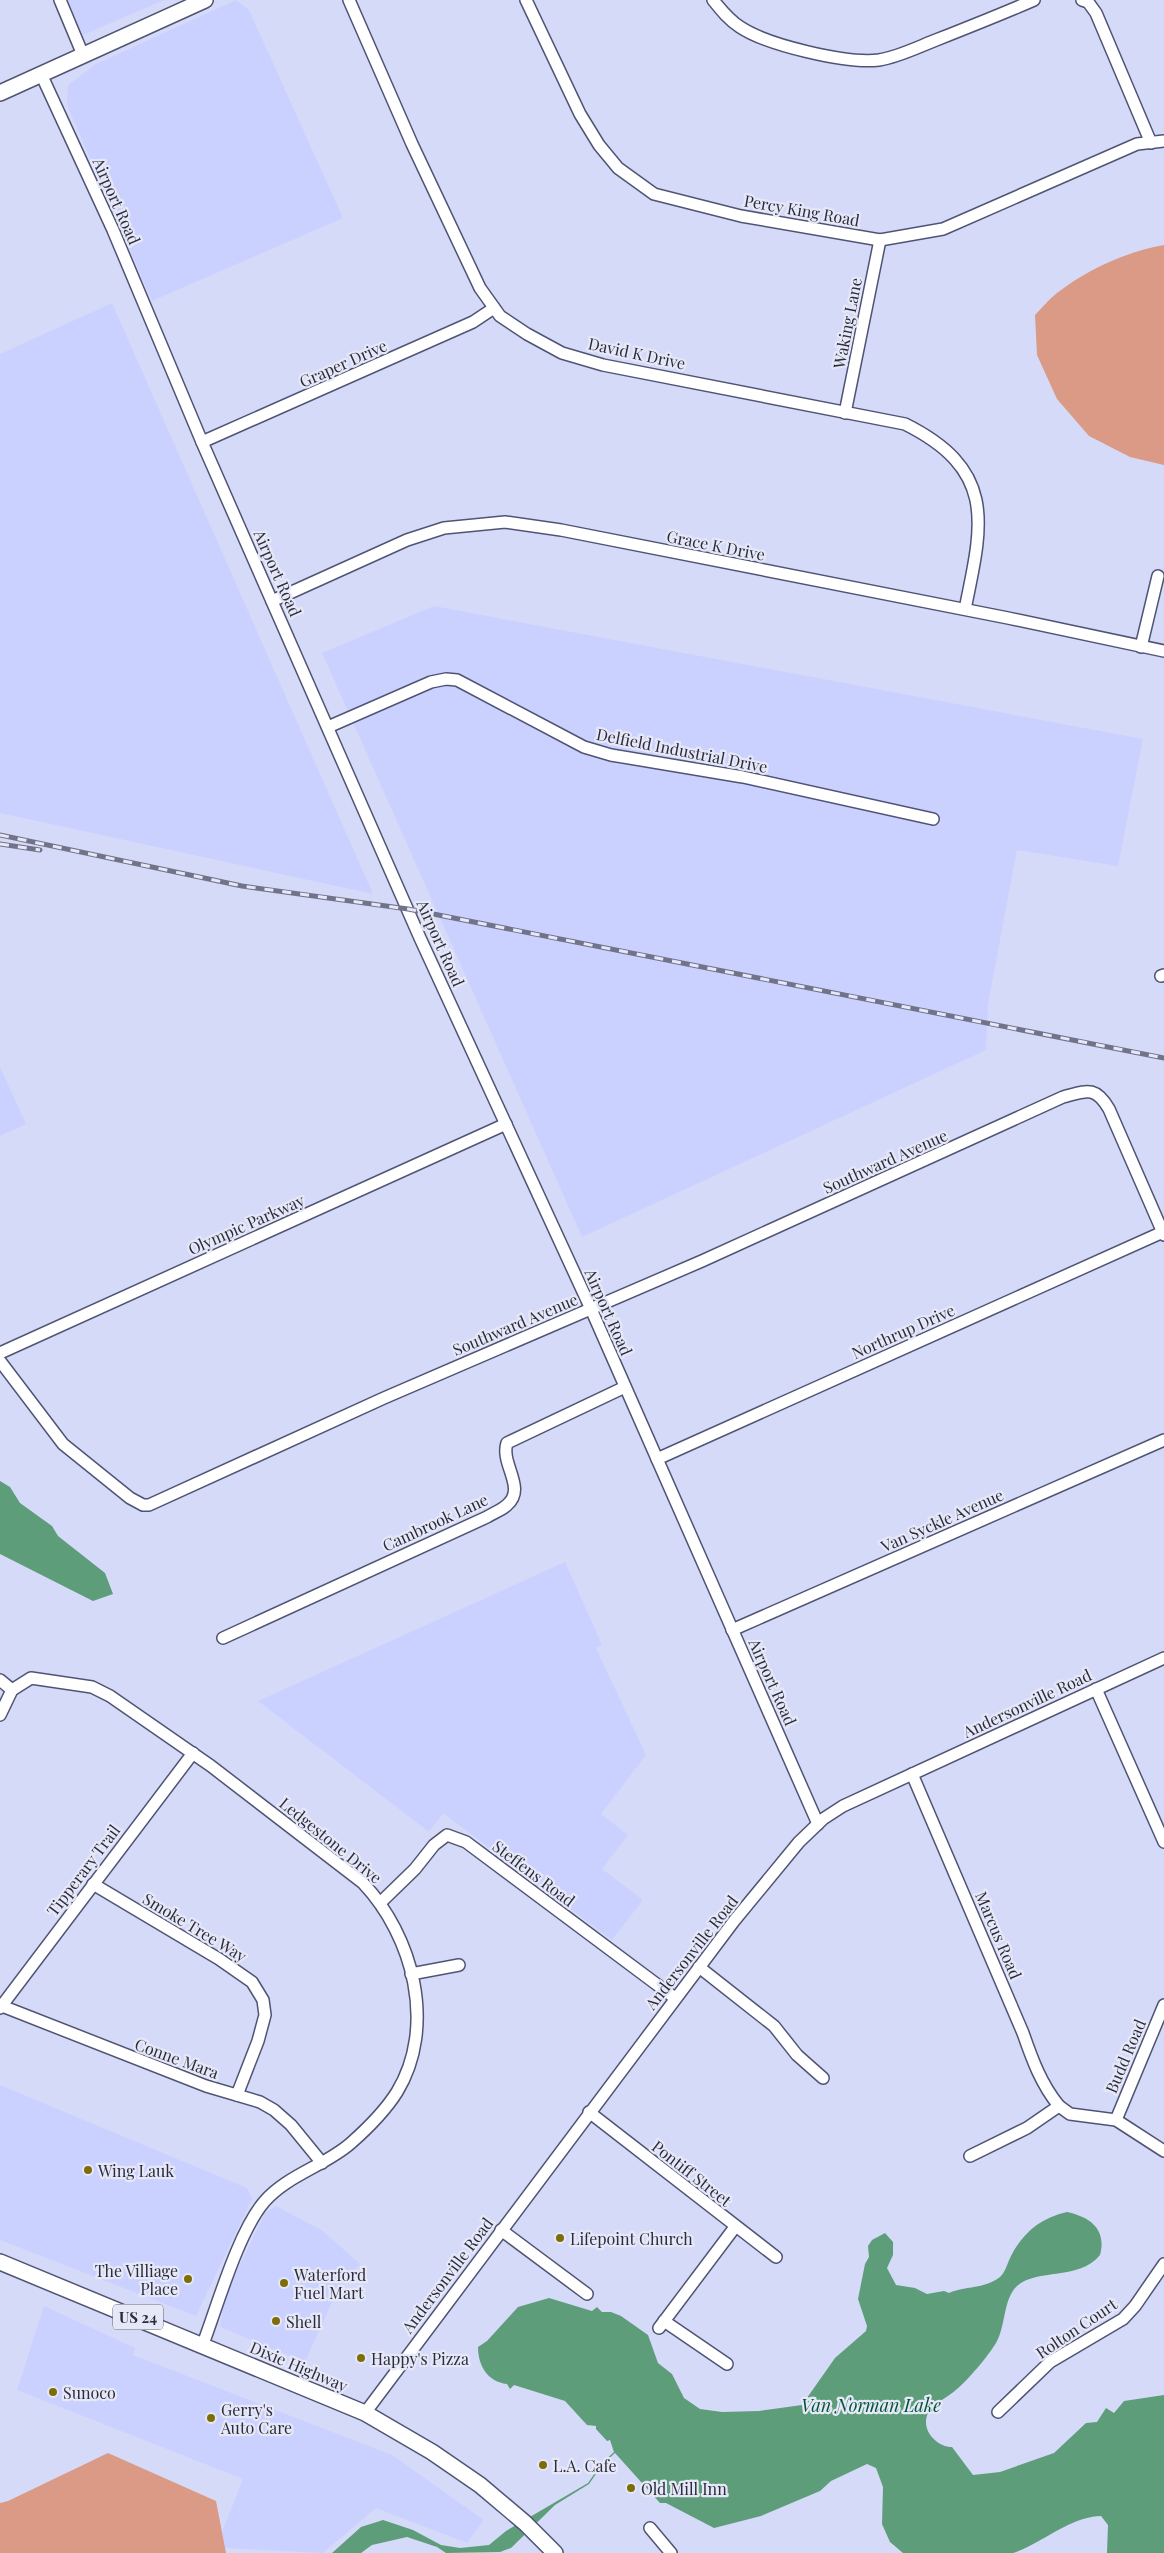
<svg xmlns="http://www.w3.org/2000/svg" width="1164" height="2553" viewBox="0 0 1164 2553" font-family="'Playfair Display',serif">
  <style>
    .built { fill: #cbd1ff }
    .green { fill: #da9a86 }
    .water { fill: #5d9d7a }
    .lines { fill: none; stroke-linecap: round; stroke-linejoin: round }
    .minor-casing { stroke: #505474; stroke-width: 14 }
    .major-casing { stroke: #505474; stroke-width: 18 }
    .minor { stroke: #fff; stroke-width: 11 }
    .major { stroke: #fff; stroke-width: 15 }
    .rail-casing { stroke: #707389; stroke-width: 5 }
    .rail { stroke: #e6e8f8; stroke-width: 3; stroke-dasharray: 9; stroke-linecap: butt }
    .poi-dot { fill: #7d6d09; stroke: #e6e8f8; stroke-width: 2 }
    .labels { text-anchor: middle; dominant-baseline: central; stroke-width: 4.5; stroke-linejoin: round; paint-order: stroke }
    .shield { fill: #e6e8f8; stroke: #626474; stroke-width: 1 }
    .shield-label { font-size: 15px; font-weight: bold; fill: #2a2c3b }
    .street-label { font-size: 16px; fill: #2a2c3b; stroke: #e6e8f8 }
    .poi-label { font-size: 16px; fill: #2a2c3b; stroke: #e6e8f8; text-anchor: start }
    .water-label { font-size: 18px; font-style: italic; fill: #005534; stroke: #e6e8f8 }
  </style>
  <rect width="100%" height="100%" fill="#d6daf9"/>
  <g class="built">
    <path d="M65 0H164L83 35Z"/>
    <path d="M236 0 249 10 343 218 152 301 67 105 68 85 96 64Z"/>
    <path d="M112 303 373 894 0 813V354Z"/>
    <path d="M434 606 1143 739 1118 866 1017 850 988 1004 986 1050 582 1237 322 653Z"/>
    <path d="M0 1067 26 1124 0 1136Z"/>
    <path d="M565 1562 602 1645 596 1648 646 1755 601 1814 628 1835 602 1869 643 1900 612 1940 443 1813 429 1832 258 1701Z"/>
    <path d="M0 2085 247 2188 252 2199 196 2316 0 2240Z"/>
    <path d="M276 2206 323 2231 360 2264 337 2291 305 2362 220 2327 225 2295 265 2213Z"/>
    <path d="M44 2306 135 2348 133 2355 392 2455 484 2520 467 2543 376 2508 323 2553 225 2548 222 2532 243 2479 17 2390Z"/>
  </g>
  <g class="green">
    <path d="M1164 245V465L1130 457 1089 436 1057 399 1037 355 1035 315C1042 308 1049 299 1057 293 1088 269 1126 252 1164 245Z"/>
    <path d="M108 2453 216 2501 226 2553H0V2503L8 2501Z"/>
  </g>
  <g class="water">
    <path d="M0 1481 10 1487 20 1503 52 1526 58 1536 105 1573 113 1594 93 1601 0 1554Z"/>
    <path d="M1067 2212C1090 2217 1107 2229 1100 2255 1079 2281 1037 2268 1017 2286 1003 2299 1006 2326 996 2343 988 2356 969 2379 957 2389 948 2398 935 2401 928 2413 920 2430 937 2447 952 2447L973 2475 1000 2472 1054 2453 1086 2423 1097 2422 1106 2408 1114 2413 1124 2401 1164 2395V2553H1107L1108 2525 1101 2516C1069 2517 1043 2543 1013 2553H903L890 2542 882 2524 883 2487 876 2468 867 2464 831 2481 820 2491 801 2499 761 2516 714 2528 666 2503H660L615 2453 603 2464 589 2484 555 2505 511 2548 500 2552 446 2553 437 2547 407 2537 372 2545 361 2553H332L361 2527 383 2520 413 2530 441 2545 460 2548 489 2545 506 2531 588 2483 602 2463 614 2452 610 2440 607 2441 596 2429V2426L587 2425 565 2401 514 2385 510 2389 507 2384C488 2382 478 2366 478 2347L487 2341 518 2307 549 2298 592 2311 597 2307 602 2312H611L621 2316 648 2335 658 2363 672 2374 684 2398 700 2409 722 2412 759 2411 802 2405 835 2358 866 2331 867 2326 858 2299 865 2264 869 2257 868 2246 872 2240 885 2233 893 2242V2255L887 2268 896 2285 915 2288 927 2294 944 2291 949 2293C965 2286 985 2289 1000 2277 1006 2271 1007 2264 1011 2256 1023 2233 1040 2218 1067 2212Z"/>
  </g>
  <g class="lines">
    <g class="minor-casing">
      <g id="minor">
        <path d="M60 0 83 55"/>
        <path d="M349 0 412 144 480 288 500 316 527 334 562 353 603 365 905 424C997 470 983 523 965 609"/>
        <path d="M526 0 580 114 599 145 618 168 654 194 741 216 880 240 943 229 1137 144 1164 141"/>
        <path d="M713 0C721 10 729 20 740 27 767 45 846 64 879 60 898 57 918 47 936 40 969 27 1002 14 1034 0"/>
        <path d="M1082 0 1088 2 1096 13 1151 143"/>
        <path d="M41 74 113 230 202 442 420 938 591 1309 818 1824"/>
        <path d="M845 413 880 240"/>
        <path d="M202 442 473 322 494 308"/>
        <path d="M272 601 407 540 444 528 505 522 561 530 1008 618 1164 651"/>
        <path d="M1141 647 1158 576"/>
        <path d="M328 727 431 682 446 679 457 680 584 747 611 755 743 777 933 819"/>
        <path d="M1161 976 1164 975"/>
        <path d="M0 1353 506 1124"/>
        <path d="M0 1361 63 1444 130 1498 143 1505H149L384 1398 702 1261 1063 1097C1086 1091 1095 1085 1109 1109L1164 1235"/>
        <path d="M657 1459 1163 1232"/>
        <path d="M732 1630 1164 1440"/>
        <path d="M223 1638 487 1517C493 1513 502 1510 507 1505 527 1488 500 1464 507 1443L625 1387"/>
        <path d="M0 1680 12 1690"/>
        <path d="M1096 1689 1164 1842"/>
        <path d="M0 1715 12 1690 31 1678 92 1687 110 1696 211 1766 363 1883C413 1936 437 2026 397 2092 385 2111 368 2128 351 2143 325 2166 287 2175 264 2202 238 2233 218 2304 203 2344"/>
        <path d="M912 1774 1023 2033C1032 2059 1041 2084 1059 2106"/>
        <path d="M93 1884 219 1959 252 1982 263 2000 265 2015 258 2041 237 2095"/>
        <path d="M380 1903 415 1869 434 1845 447 1835 466 1842 675 1998"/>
        <path d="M699 1967 774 2026 797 2055 823 2078"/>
        <path d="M411 1974 459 1965"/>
        <path d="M2 2006 206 2086 260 2102 274 2110 291 2125 322 2163"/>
        <path d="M0 2008 193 1753"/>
        <path d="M589 2112 776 2257"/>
        <path d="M1116 2120 1164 2005"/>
        <path d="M970 2156 1027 2128 1059 2106 1070 2114 1116 2120 1164 2151"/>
        <path d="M501 2230 587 2294"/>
        <path d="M664 2321 727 2364"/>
        <path d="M659 2328 735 2227"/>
        <path d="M998 2412 1050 2362 1123 2319 1135 2306 1164 2264"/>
        <path d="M365 2413 734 1921 799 1842 823 1819 843 1806 1164 1658"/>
        <path d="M650 2528 671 2553"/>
      </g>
    </g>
    <g class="major-casing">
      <g id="major">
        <path d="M0 93 205 0"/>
        <path d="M0 2262 365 2413 432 2452 480 2485 525 2523 555 2553"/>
      </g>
    </g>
    <use href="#minor" class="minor"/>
    <use href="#major" class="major"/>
    <g class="rail-casing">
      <g id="rail">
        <path d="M0 835 242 886 408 909 1164 1058"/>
        <path d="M0 844 40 850"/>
      </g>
    </g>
    <use href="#rail" class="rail"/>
  </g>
  <g class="poi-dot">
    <circle cx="88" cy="2170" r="5"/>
    <circle cx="560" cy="2238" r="5"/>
    <circle cx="188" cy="2279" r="5"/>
    <circle cx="284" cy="2283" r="5"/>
    <circle cx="276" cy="2321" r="5"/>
    <circle cx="361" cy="2358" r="5"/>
    <circle cx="53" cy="2392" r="5"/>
    <circle cx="211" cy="2418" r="5"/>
    <circle cx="543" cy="2465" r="5"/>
    <circle cx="631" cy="2488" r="5"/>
  </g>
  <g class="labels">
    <rect class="shield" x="113" y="2304.5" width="50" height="25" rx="4"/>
    <g class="shield-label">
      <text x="138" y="2317">US 24</text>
    </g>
    <g class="street-label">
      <text transform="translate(117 201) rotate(66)">Airport Road</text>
      <text transform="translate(802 210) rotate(10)">Percy King Road</text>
      <text transform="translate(847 323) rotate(-79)">Waking Lane</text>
      <text transform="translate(637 353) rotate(12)">David K Drive</text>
      <text transform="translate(343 363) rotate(-24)">Graper Drive</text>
      <text transform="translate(716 545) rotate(11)">Grace K Drive</text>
      <text transform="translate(278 573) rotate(66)">Airport Road</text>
      <text transform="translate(682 750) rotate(11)">Delfield Industrial Drive</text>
      <text transform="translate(441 943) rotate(66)">Airport Road</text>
      <text transform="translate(885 1161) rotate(-24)">Southward Avenue</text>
      <text transform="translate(246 1224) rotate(-24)">Olympic Parkway</text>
      <text transform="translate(609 1312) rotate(66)">Airport Road</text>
      <text transform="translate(515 1324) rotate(-23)">Southward Avenue</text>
      <text transform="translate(903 1331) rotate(-24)">Northrup Drive</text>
      <text transform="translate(942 1520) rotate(-24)">Van Syckle Avenue</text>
      <text transform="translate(435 1522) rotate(-25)">Cambrook Lane</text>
      <text transform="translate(773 1682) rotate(66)">Airport Road</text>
      <text transform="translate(1027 1703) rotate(-25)">Andersonville Road</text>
      <text transform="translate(331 1840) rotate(39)">Ledgestone Drive</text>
      <text transform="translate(83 1870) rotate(-53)">Tipperary Trail</text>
      <text transform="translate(534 1873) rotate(37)">Steffens Road</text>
      <text transform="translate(195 1927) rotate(31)">Smoke Tree Way</text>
      <text transform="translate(999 1935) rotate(67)">Marcus Road</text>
      <text transform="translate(691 1952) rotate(-52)">Andersonville Road</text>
      <text transform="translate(1125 2056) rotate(-67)">Budd Road</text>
      <text transform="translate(177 2058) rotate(20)">Conne Mara</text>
      <text transform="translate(692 2173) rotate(38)">Pontiff Street</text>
      <text transform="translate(447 2275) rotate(-53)">Andersonville Road</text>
      <text transform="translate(1076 2328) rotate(-34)">Rolton Court</text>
      <text transform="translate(299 2366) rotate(23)">Dixie Highway</text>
    </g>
    <g class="poi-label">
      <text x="98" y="2170">Wing Lauk</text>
      <text x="570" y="2238">Lifepoint Church</text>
      <text x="178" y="2270" text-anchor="end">The Villiage<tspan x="178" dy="18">Place</tspan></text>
      <text x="294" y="2274">Waterford<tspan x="294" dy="18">Fuel Mart</tspan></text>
      <text x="286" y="2321">Shell</text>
      <text x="371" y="2358">Happy's Pizza</text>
      <text x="63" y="2392">Sunoco</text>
      <text x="221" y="2409">Gerry's<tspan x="221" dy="18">Auto Care</tspan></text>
      <text x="553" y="2465">L.A. Cafe</text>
      <text x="641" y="2488">Old Mill Inn</text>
    </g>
    <g class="water-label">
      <text x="871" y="2405">Van Norman Lake</text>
    </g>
  </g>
</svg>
